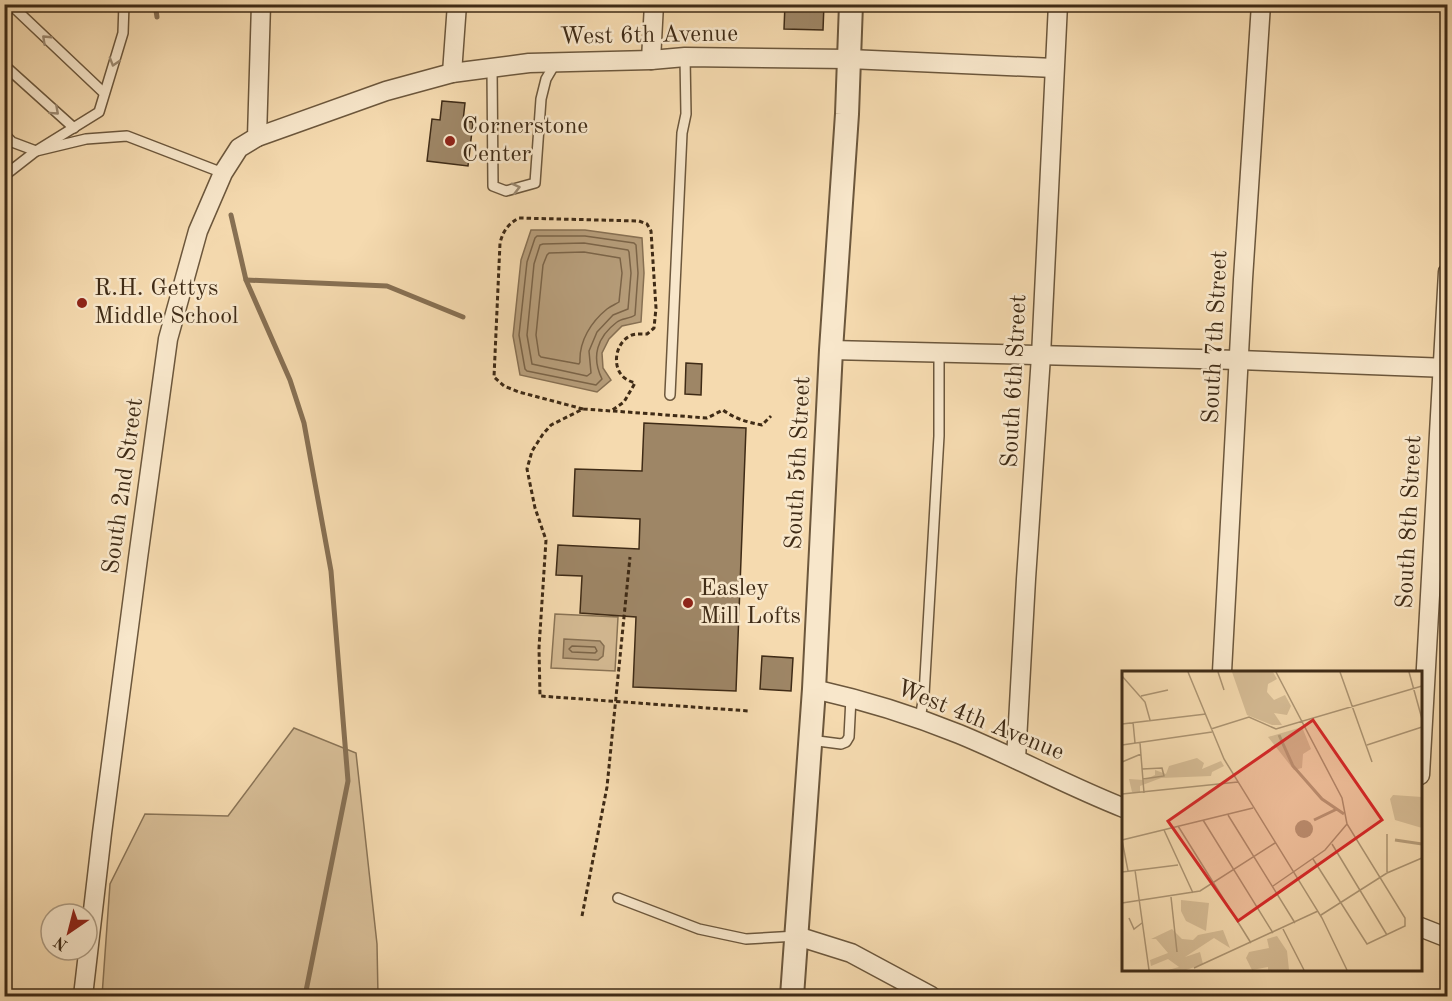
<svg xmlns="http://www.w3.org/2000/svg" width="1452" height="1001" viewBox="0 0 1452 1001" font-family="'Old Standard TT',serif">
  <style>
    .green { fill: #d6bc95; stroke: #8a7456; stroke-width: 1.5 }
    .water { fill: #b79e7b; stroke: #877053; stroke-width: 1.5 }
    .lines { fill: none; stroke-linecap: round; stroke-linejoin: round }
    .shore { stroke: #7b6448; stroke-width: 1.5 }
    .stream { stroke: #877053; stroke-width: 5 }
    .building { fill: #9e8666; stroke: #3f2b16; stroke-width: 1.5 }
    .service-casing { stroke: #6c573c; stroke-width: 12 }
    .minor-casing { stroke: #6c573c; stroke-width: 21 }
    .tertiary-casing { stroke: #6c573c; stroke-width: 26 }
    .path { stroke: #3f2b16; stroke-width: 3; stroke-dasharray: 4.5 3; stroke-linecap: butt }
    .service { stroke: #f8e7cb; stroke-width: 9 }
    .minor { stroke: #f8e7cb; stroke-width: 18 }
    .tertiary { stroke: #f8e7cb; stroke-width: 22 }
    .oneway { stroke: #9c8970 }
    .poi-dot { fill: #8f2418; stroke: #f8e7cb; stroke-width: 2 }
    .labels { text-anchor: middle; dominant-baseline: central; stroke-width: 5; stroke-linejoin: round; paint-order: stroke }
    .street-label { font-size: 24px; fill: #3f2b16; stroke: #f8e7cb }
    .poi-label { font-size: 24px; fill: #3f2b16; stroke: #f8e7cb; text-anchor: start }
    .inset-river { fill: none; stroke: #b79e7b; stroke-width: 3 }
    .inset-road { fill: none; stroke: #ac9472; stroke-width: 1.5 }
    .view { fill: #d62828; fill-opacity: 0.15; stroke: #d62828; stroke-width: 3 }
    .inset-edge { fill: none; stroke: #3f2b16; stroke-width: 3 }
  </style>
  <rect width="100%" height="100%" fill="#f5daaf"/>
  <filter id="stains"><feTurbulence type="fractalNoise" baseFrequency=".00333" numOctaves="4"/><feColorMatrix values="0 0 0 0 .2 0 0 0 0 .09 0 0 0 0 .02 0 0 0 .5 -.17"/></filter>
  <radialGradient id="worn" r=".72"><stop offset=".6" stop-color="#630" stop-opacity="0"/><stop offset="1" stop-color="#630" stop-opacity=".3"/></radialGradient>
  <g class="green">
    <path d="M555 614 618 617 615 671 551 668Z"/>
    <path d="M294 728 356 753 377 944 378 996H102L110 884 145 814 228 816Z"/>
  </g>
  <g class="water">
    <path d="M531 230H585L642 238 644 273 641 322 622 326 609 339 602 353 603 368 611 380 597 392 520 375 513 336 521 260Z"/>
    <path d="M564 639 600 641 604 646 603 656 598 660 563 658Z"/>
  </g>
  <g class="lines">
    <g class="shore">
      <path d="M537 236H585L634 243 636 245 638 273 635 315C630 319 622 318 617 322 597 337 591 357 602 379L596 385 527 371 525 369 519 335 527 262 535 238Z"/>
      <path d="M584 243 628 250 629 252 631 273 628 309 613 315 597 332 589 351 591 373 587 376 532 364 527 335 534 264 540 245 543 244Z"/>
      <path d="M584 252 620 258 622 273 619 302C616 304 611 306 607 309 591 322 579 341 580 362L579 364 541 357 539 355 536 335 543 265 547 255 549 253Z"/>
      <path d="M572 646 595 647 597 651 595 653 572 652 569 649Z"/>
    </g>
    <g class="stream">
      <path d="M155 4 157 17"/>
      <path d="M231 215 246 280 290 380 304 423 331 571 348 781 305 996"/>
      <path d="M246 280 387 286 463 317"/>
    </g>
  </g>
  <g class="building">
    <path d="M785 4H824L823 30 784 29Z"/>
    <path d="M442 101 465 103 463 121 473 122 468 166 427 161 432 119 440 120Z"/>
    <path d="M686 363 702 364 701 395 685 394Z"/>
    <path d="M644 423 746 428 736 691 633 687 636 617 580 613 582 576 556 575 558 545 639 549 640 519 573 516 575 469 642 471Z"/>
    <path d="M762 656 793 658 791 691 760 689Z"/>
  </g>
  <g class="lines">
    <g class="service-casing">
      <g id="service">
        <path d="M10 4 104 93"/>
        <path d="M4 65 74 128"/>
        <path d="M492 68 493 186 506 191 535 183 541 99 546 79 556 62"/>
        <path d="M4 134 12 142 36 151 86 139 127 136 223 173"/>
        <path d="M4 176 36 151 99 112 123 33 124 4"/>
        <path d="M670 395 682 133 686 114 685 57"/>
        <path d="M920 719 924 695 939 436V352"/>
        <path d="M810 740 841 744 846 742 849 737 851 698"/>
        <path d="M618 898 699 929 746 939 797 936"/>
      </g>
    </g>
    <g class="minor-casing">
      <g id="minor">
        <path d="M651 60 654 4"/>
        <path d="M452 73 457 4"/>
        <path d="M257 137 386 91 452 73 529 63 651 60 685 57 849 59 1054 68"/>
        <path d="M831 350 1239 360 1448 368"/>
        <path d="M1222 672 1243 279 1261 4"/>
        <path d="M814 689C863 700 912 715 959 734 1015 757 1068 786 1124 808"/>
        <path d="M1016 759 1026 579 1041 356 1058 4"/>
        <path d="M1420 775 1448 272"/>
        <path d="M1420 927 1448 938"/>
        <path d="M797 936 851 953 931 996"/>
        <path d="M83 996 102 833 138 558 168 339 198 231 223 173 239 148 257 137 261 4"/>
      </g>
    </g>
    <g class="tertiary-casing">
      <path id="tertiary" d="M792 996 814 689 831 350 847 114 851 4"/>
    </g>
    <g class="path">
      <path d="M583 409 519 392 504 386 494 377 500 243C503 231 508 224 519 218L639 221 647 224 651 231 656 308 654 328 647 334C640 334 634 333 628 337 614 346 612 370 626 379 629 381 632 382 635 383L624 402 611 411 583 409 551 425 543 434 532 451 527 469 535 508 546 540 539 648 540 696 749 711"/>
      <path d="M613 411 707 418 723 410C735 419 747 422 762 425L771 416"/>
      <path d="M582 916 607 787 630 557"/>
    </g>
    <use href="#service" class="service"/>
    <use href="#minor" class="minor"/>
    <use href="#tertiary" class="tertiary"/>
  </g>
  <defs><path id="oneway-chevron" d="M-2-3.5L2.5 0L-2 3.5" fill="none" stroke-width="1.6" stroke-linecap="round" stroke-linejoin="round" transform="scale(1.5)"/></defs>
  <g class="oneway">
    <use href="#oneway-chevron" transform="translate(46 39) rotate(-137)"/>
    <use href="#oneway-chevron" transform="translate(114 62) rotate(107)"/>
    <use href="#oneway-chevron" transform="translate(55 111) rotate(42)"/>
    <use href="#oneway-chevron" transform="translate(516 188) rotate(-14)"/>
  </g>
  <g class="poi-dot">
    <circle cx="450" cy="141" r="6"/>
    <circle cx="82" cy="303" r="6"/>
    <circle cx="688" cy="603" r="6"/>
  </g>
  <g class="labels">
    <g class="street-label">
      <text transform="translate(649 36) rotate(-1)">West 6th Avenue</text>
      <text transform="translate(1216 337) rotate(-87)">South 7th Street</text>
      <text transform="translate(1015 381) rotate(-87)">South 6th Street</text>
      <text transform="translate(799 463) rotate(-87)">South 5th Street</text>
      <text transform="translate(124 486) rotate(-82)">South 2nd Street</text>
      <text transform="translate(1410 522) rotate(-87)">South 8th Street</text>
      <text transform="translate(980 721) rotate(22)">West 4th Avenue</text>
    </g>
    <g class="poi-label">
      <text x="462" y="127">Cornerstone<tspan x="462" dy="28">Center</tspan></text>
      <text x="94" y="289">R.H. Gettys<tspan x="94" dy="28">Middle School</tspan></text>
      <text x="700" y="589">Easley<tspan x="700" dy="28">Mill Lofts</tspan></text>
    </g>
  </g>
  <g transform="translate(1122 671)">
    <rect width="300" height="300" fill="#f5daaf"/>
    <path d="M110 1H151L155 8 146 13 145 21 152 29 163 24 169 35 165 44 152 42 160 54H150L125 44ZM180 56 189 78 181 83 180 97 172 99 146 66ZM75 87 82 92 80 98 99 90 102 95 90 101 89 105 39 107 18 115V121H10L7 108 22 109 33 104V99L44 103 47 95ZM271 124 300 126V157L273 149 268 128ZM59 229 87 232 84 260 64 250 59 240ZM50 258 60 268 71 269 76 264 101 259 108 277 92 267 63 286 78 281 81 293 64 299H46L57 296 46 288 29 295 28 289 46 282 34 268H29ZM155 265 165 280 167 299H146V296L130 299 124 287 127 281 147 277 145 268Z" fill="#d6bc95"/>
    <path d="M173 158a9 9 0 1 1 18 0a9 9 0 1 1-18 0Z" fill="#b79e7b"/>
    <path class="inset-river" d="M157 64 171 95 200 128 222 143M192 149 215 138M273 169 300 173"/>
    <path class="inset-road" d="M66 1 102 88 200 247 225 299M96 1 102 19M154 1 220 127 225 153 283 247V255L245 273 191 188M218 1 250 91M287 1 300 48M0 5 23 31 28 49M19 25 46 19M11 51 13 72M0 53 84 43M89 58 127 46 154 58 300 15M18 72 22 122M0 74 90 61M245 74 300 56M0 91 19 83M20 98 40 97 42 105 21 108M0 123 116 111M0 124V169L6 200M106 144 173 252M81 149 151 262M56 155 129 272M42 159 71 222M265 163V201M0 169 131 137M210 173 265 264M13 199 27 299M0 201 56 194M151 215 203 179 225 153M49 226 55 281M0 232 78 220 153 172M199 244 265 202 300 187M7 247 12 258 20 252M161 258 182 299M72 297 196 240"/>
    <path class="view" d="M191 49 260 149 116 250 46 150Z"/>
    <rect width="300" height="300" class="inset-edge"/>
  </g>
  <rect width="1452" height="1001" fill="none" stroke="#f5daaf" stroke-width="24"/>
  <rect x="6" y="6" width="1440" height="989" fill="none" stroke="#3f2b16" stroke-width="3"/>
  <rect x="12" y="12" width="1428" height="977" fill="none" stroke="#3f2b16" stroke-width="1.5"/>
  <g transform="translate(69 932) rotate(215)"><circle r="28" fill="#f8e7cb" stroke="#ae9c83" stroke-width="1.5"/>
  <path d="M0-4.5L10 22L0 15L-10 22Z" fill="#8f2418"/>
  <text y="-9" font-size="16" font-weight="bold" text-anchor="middle" fill="#3f2b16">N</text>
  </g>
  <rect width="100%" height="100%" filter="url(#stains)"/>
  <rect width="100%" height="100%" fill="url(#worn)"/>
</svg>
